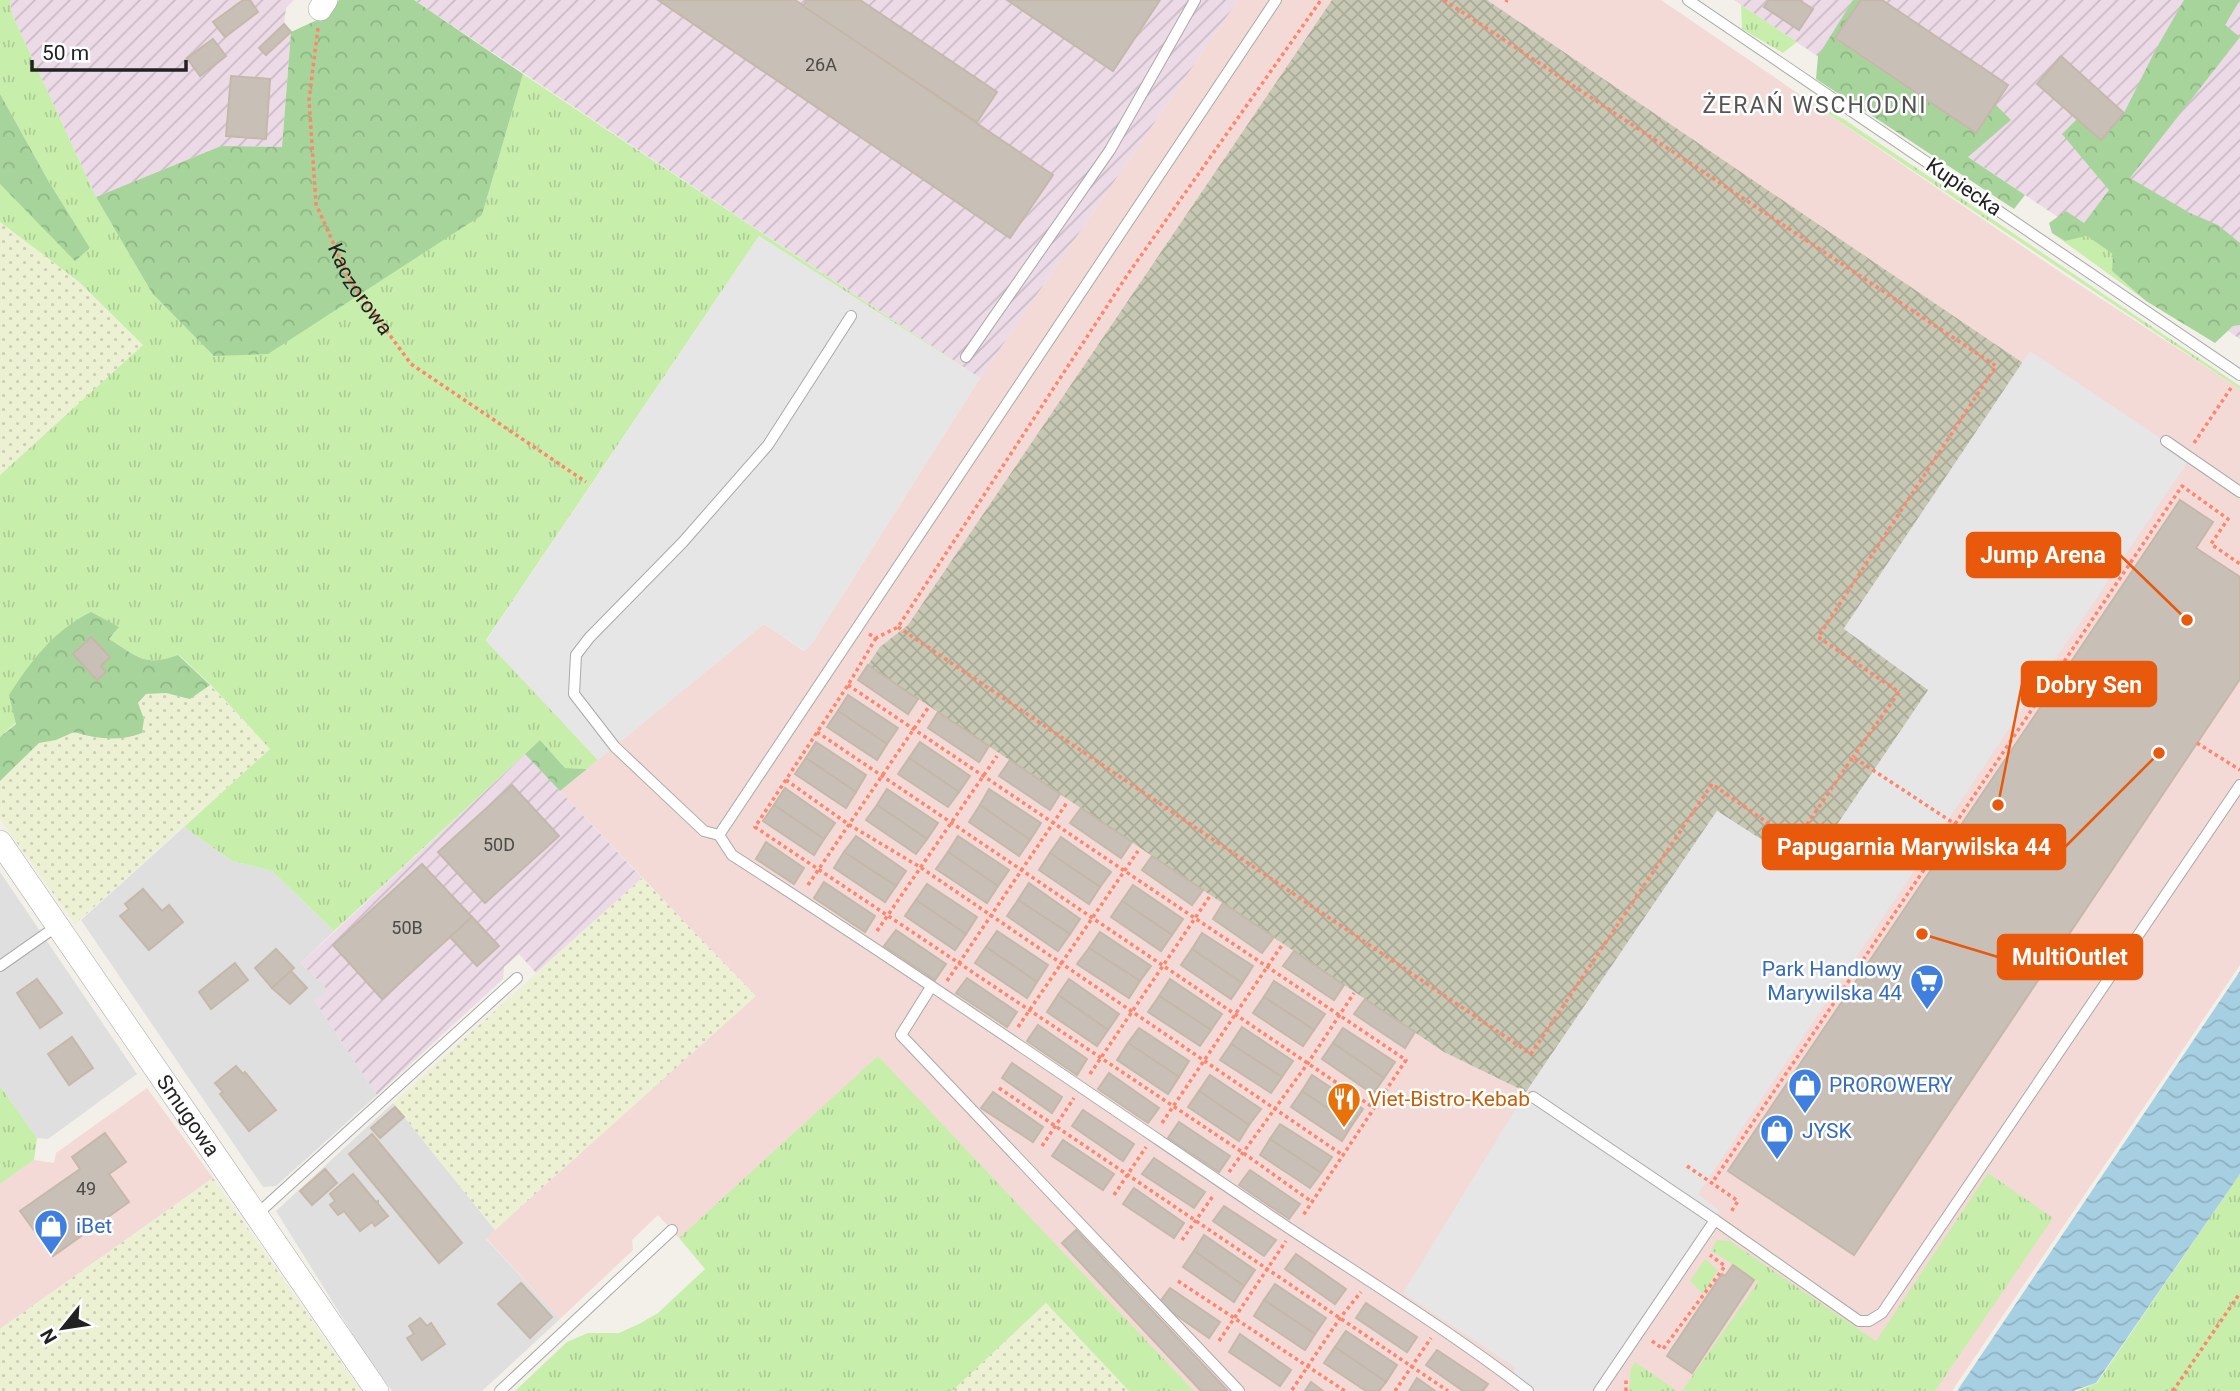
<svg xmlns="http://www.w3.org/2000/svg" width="2240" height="1391" viewBox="0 0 2240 1391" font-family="Roboto,sans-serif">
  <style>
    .residential { fill: #e0dfdf }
    .commercial { fill: #f3dad7 }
    .industrial { fill: url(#industrial-furrows) }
    .construction { fill: url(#construction-cross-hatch) }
    .farmland { fill: url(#farmland-dots) }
    .grass { fill: url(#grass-tufts) }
    .forest { fill: url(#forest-crowns) }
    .parking { fill: #e6e6e6 }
    .water { fill: url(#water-waves) }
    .building { fill: #c8c0b7; stroke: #c5b8a9; stroke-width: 2 }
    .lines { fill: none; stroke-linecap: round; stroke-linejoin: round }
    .service-casing { stroke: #a9a9a9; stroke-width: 12 }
    .minor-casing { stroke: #a9a9a9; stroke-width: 24 }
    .path { stroke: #ff866c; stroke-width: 3.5; stroke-dasharray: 3.5 3.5; stroke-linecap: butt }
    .service { stroke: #fff; stroke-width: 10 }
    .minor { stroke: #fff; stroke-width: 23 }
    .labels { text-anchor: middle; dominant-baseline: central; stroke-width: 5; stroke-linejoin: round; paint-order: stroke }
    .number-label { font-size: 18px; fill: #4c4a47 }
    .street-label { font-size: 21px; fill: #222; stroke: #fff }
    .shop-label { font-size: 21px; fill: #366cbe; stroke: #fff; text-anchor: start }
    .food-label { font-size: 21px; fill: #c56008; stroke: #fff; text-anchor: start }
    .neighbourhood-label { font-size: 23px; letter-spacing: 2px; fill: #555; stroke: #fff }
    .leader { fill: none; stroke: #e8590c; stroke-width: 2.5 }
    .callout-dot { fill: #e8590c; stroke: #fff; stroke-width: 2.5 }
    .callout { fill: #e8590c; stroke: #e8590c; stroke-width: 2.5 }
    .callout-label { font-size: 23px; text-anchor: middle; font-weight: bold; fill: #fff }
  </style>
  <defs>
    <pattern id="industrial-furrows" width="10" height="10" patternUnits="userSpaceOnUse" patternTransform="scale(1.75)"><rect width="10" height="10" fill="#ecdae7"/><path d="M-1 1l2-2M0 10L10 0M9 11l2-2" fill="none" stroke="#cabbc6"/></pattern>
    <pattern id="construction-cross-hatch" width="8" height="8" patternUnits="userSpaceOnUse" patternTransform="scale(1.75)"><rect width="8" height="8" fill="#c6c8b3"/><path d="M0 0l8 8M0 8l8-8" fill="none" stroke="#aaac9a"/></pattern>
    <pattern id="farmland-dots" width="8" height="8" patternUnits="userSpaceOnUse" patternTransform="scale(1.75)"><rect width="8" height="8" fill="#edf1d3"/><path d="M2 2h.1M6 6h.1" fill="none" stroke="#cbceb5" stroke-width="1.8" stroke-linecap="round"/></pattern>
    <pattern id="grass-tufts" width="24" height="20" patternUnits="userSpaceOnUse" patternTransform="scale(1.75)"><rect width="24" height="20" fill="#c8eeac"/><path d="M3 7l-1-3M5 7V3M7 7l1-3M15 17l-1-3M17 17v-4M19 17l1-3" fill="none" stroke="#accc94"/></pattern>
    <pattern id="forest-crowns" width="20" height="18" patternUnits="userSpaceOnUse" patternTransform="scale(1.75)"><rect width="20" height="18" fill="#a7d49b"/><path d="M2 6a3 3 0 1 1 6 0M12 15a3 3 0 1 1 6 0" fill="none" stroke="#8fb685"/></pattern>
    <pattern id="water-waves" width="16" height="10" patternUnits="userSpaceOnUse" patternTransform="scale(1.75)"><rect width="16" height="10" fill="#a6d0e2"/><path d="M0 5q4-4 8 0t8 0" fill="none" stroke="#8fb2c2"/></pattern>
  </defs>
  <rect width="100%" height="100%" fill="#f2f0e8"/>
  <g class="residential">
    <path d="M184 827 232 861 272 871 334 931 301 963 328 989 315 1001 377 1095 276 1186 263 1187 81 920Z"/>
    <path d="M0 872 137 1074 48 1139 37 1138 0 1086Z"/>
    <path d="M393 1103 495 1230 486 1239 560 1319 482 1391H392L362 1349 276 1211Z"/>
  </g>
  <g class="commercial">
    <path d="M1238 0H1661L2063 274 2240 389V965L1952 1391H1194L878 1057 679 1238 658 1215 632 1240 633 1250 560 1319 486 1238 755 996 560 791 764 624 804 651 813 642 980 378Z"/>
    <path d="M147 1088 213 1178 0 1329V1184L34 1160 54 1163 56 1153Z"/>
  </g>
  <g class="industrial">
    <path d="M10 0H294L286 8 284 24 291 32 282 147 221 146 96 197 12 14Z"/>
    <path d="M414 0H1238L980 378Z"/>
    <path d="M1734 0H2240V339L1807 49Z"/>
    <path d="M525 754 642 878 536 973 519 954 504 967 503 979 377 1095 315 1001 327 989 301 963Z"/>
  </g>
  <path class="construction" d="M1332 0H1487L2023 363 1844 628 1929 690 1807 869 1717 811 1526 1092 1444 1052 868 665 880 647 908 625Z"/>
  <g class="farmland">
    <path d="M0 222 78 281 144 345 0 475Z"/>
    <path d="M210 685 270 749 75 924 0 819V781L38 743 56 740 74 732 93 738 144 719 138 703 146 694 166 693 190 699Z"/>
    <path d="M642 878 756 996 495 1230 393 1103Z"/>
    <path d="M213 1178 361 1391H0V1329Z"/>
    <path d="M1046 1303 1129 1391H952Z"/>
  </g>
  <g class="grass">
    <path d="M0 0H10L12 14 96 197 152 293 482 215 523 74 980 378 759 236 486 640 598 760 587 769 565 768 540 740 334 931 272 871 232 861 184 827 270 749 211 685 179 655C144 667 138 657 109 639L119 628 0 737V475L143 345 78 281 0 222V184L75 260 90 248 49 182 0 94Z"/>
    <path d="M1741 5 1797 42 1783 53 1742 29Z"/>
    <path d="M1800 95 1845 120 2240 386V389Z"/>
    <path d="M2052 233 2065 241 2087 236 2114 254 2112 271 2146 301Z"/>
    <path d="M878 1056 1194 1391H1129L1046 1303 952 1391H515L567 1342 588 1333H619L639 1324 658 1313 705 1269 679 1238Z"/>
    <path d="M0 1086 37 1138 34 1160 0 1184Z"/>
    <path d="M1988 1173 2053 1218 1935 1391H1682L1758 1282 1711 1250 1717 1240 1730 1241 1876 1341Z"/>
    <path d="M2240 1174V1391H2077L2097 1383Z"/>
    <path d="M1705 1259 1718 1270 1703 1294 1690 1281Z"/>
    <path d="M1635 1362 1677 1391H1629L1631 1368Z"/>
  </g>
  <g class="forest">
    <path d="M339 0H414L523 74 482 215 268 354 214 356 152 293 96 197 221 146 282 147 291 32 330 14Z"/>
    <path d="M1853 0H1861L1835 39 1975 133 1995 104 2011 120 1968 157 2025 195 2014 209 1816 79 1818 56Z"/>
    <path d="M2184 0H2240L2225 25 2240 37 2130 178 2190 213 2218 225 2240 243V325L2233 326 2215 343 2146 301 2112 271 2113 254 2087 236 2065 241 2052 233 2049 223 2066 211 2084 223 2109 190 2062 134 2077 119 2101 140 2124 113 2156 49Z"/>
    <path d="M0 94 49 182 90 248 75 261 0 184Z"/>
    <path d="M91 612 119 627 109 639C138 657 144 667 178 655L210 685 190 699 166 693 146 694 138 703 144 719 142 733C120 742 96 739 74 732L56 740 39 743 0 781V737L16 724 9 695C32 660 52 632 91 612Z"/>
    <path d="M540 740 565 768 587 769 560 791 525 754Z"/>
  </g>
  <g class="parking">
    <path d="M759 236 980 378 813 642 805 651 764 624 598 760 486 641Z"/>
    <path d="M2030 351 2190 458 1698 1194 1719 1210 1598 1391H1529L1509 1376 1516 1368 1403 1293 1526 1092 1717 811 1807 869 1928 690 1844 629Z"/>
  </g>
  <path class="water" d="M2240 971V1174L2096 1383 2073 1391H1957Z"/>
  <g class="building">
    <path d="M243 0H250L258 12 225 37 213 22Z"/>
    <path d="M658 0H795L1053 175 1010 238Z"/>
    <path d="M807 0H860L997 92 977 122 803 6Z"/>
    <path d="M1007 0H1160L1113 71Z"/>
    <path d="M1769 0H1799L1813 9 1799 30 1764 7Z"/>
    <path d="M1861 0H1882L2008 85 1976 133 1835 38Z"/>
    <path d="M284 24 291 32 266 55 259 48Z"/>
    <path d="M213 39 226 56 200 76 187 58Z"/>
    <path d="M2061 56 2124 113 2101 140 2037 84Z"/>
    <path d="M231 76 270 79 266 139 226 136Z"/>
    <path d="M2180 500 2213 522 2196 548 2240 577V679L1854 1255 1728 1171Z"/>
    <path d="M91 637 110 657 101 666 106 672 97 680 73 654Z"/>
    <path d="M868 665 918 699 908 714 858 680Z"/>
    <path d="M848 695 898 728 887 744 838 711Z"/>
    <path d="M838 711 887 744 877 760 827 727Z"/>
    <path d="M938 712 989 746 979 762 928 728Z"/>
    <path d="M816 742 866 775 856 792 806 758Z"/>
    <path d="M920 742 970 776 959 792 909 758Z"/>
    <path d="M806 758 856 792 846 808 795 774Z"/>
    <path d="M909 758 959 792 948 807 898 774Z"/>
    <path d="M1010 760 1060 794 1050 810 999 776Z"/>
    <path d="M512 785 559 836 485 903 438 852Z"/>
    <path d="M785 788 835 823 824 839 774 805Z"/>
    <path d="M887 789 938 823 927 839 877 805Z"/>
    <path d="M989 789 1041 823 1030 840 980 805Z"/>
    <path d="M774 805 824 839 814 855 763 821Z"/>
    <path d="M877 805 927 839 916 854 866 820Z"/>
    <path d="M980 805 1030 840 1019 856 969 822Z"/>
    <path d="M1081 808 1132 842 1121 858 1070 823Z"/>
    <path d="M856 836 906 871 896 886 844 852Z"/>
    <path d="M958 836 1009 870 998 886 948 852Z"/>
    <path d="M1061 837 1111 872 1100 887 1050 853Z"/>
    <path d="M766 842 804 868 794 884 756 859Z"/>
    <path d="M844 852 896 886 885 902 834 868Z"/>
    <path d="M948 852 998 886 987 903 936 869Z"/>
    <path d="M1050 853 1100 887 1089 904 1039 870Z"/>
    <path d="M1152 856 1203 890 1192 905 1142 870Z"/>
    <path d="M422 864 472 917 382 999 333 945Z"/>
    <path d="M824 882 875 916 865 932 814 898Z"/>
    <path d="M1029 883 1080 919 1070 934 1018 900Z"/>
    <path d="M927 884 977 917 966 934 916 900Z"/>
    <path d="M1133 885 1183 919 1172 935 1122 901Z"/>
    <path d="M143 889 162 911 169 905 183 922 149 950 120 916 129 909 125 904Z"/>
    <path d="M916 900 966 934 955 950 905 916Z"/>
    <path d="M1018 900 1070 934 1058 951 1007 916Z"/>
    <path d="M1122 901 1172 935 1161 951 1111 917Z"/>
    <path d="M1223 903 1274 937 1262 953 1213 919Z"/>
    <path d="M472 917 499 946 477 966 450 937Z"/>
    <path d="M896 930 946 964 935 980 884 946Z"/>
    <path d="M997 931 1048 965 1037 982 986 947Z"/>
    <path d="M1100 932 1151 966 1140 981 1089 948Z"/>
    <path d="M1202 933 1253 966 1242 983 1192 949Z"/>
    <path d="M986 947 1037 982 1027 998 975 963Z"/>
    <path d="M1089 948 1140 981 1129 998 1077 964Z"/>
    <path d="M276 949 294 968 272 988 255 968Z"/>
    <path d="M1192 949 1242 983 1231 999 1181 965Z"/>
    <path d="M1294 951 1344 985 1334 1000 1283 966Z"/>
    <path d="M235 963 248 980 211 1009 199 992Z"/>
    <path d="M291 971 307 988 290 1004 272 988Z"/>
    <path d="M967 978 1017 1012 1007 1027 956 993Z"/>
    <path d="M37 979 62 1013 40 1028 17 993Z"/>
    <path d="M1069 979 1119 1014 1108 1030 1058 995Z"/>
    <path d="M1170 979 1222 1014 1211 1030 1159 996Z"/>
    <path d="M1274 981 1325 1014 1314 1030 1264 997Z"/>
    <path d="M1058 995 1108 1030 1097 1046 1047 1012Z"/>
    <path d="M1159 996 1211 1030 1200 1046 1148 1012Z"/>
    <path d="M1264 997 1314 1030 1303 1046 1253 1013Z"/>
    <path d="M1365 999 1415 1032 1405 1048 1354 1014Z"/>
    <path d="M1038 1025 1087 1059 1077 1075 1027 1041Z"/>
    <path d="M1242 1027 1293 1061 1282 1077 1231 1044Z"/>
    <path d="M1139 1028 1189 1061 1179 1077 1128 1043Z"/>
    <path d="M1343 1028 1395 1062 1384 1078 1333 1043Z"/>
    <path d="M72 1037 93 1068 69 1085 48 1054Z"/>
    <path d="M1128 1043 1179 1077 1168 1094 1117 1060Z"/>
    <path d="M1333 1043 1384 1078 1373 1094 1322 1059Z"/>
    <path d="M1231 1044 1282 1077 1271 1093 1220 1060Z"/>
    <path d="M1012 1063 1062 1097 1052 1113 1002 1078Z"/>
    <path d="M236 1066 243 1074 245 1072 276 1110 249 1131 220 1094 223 1092 215 1083Z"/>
    <path d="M1109 1073 1159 1108 1148 1123 1098 1089Z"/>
    <path d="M1210 1075 1261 1109 1249 1125 1199 1091Z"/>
    <path d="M1312 1075 1363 1109 1352 1125 1302 1091Z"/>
    <path d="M1199 1091 1249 1125 1239 1141 1188 1107Z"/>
    <path d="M1302 1091 1352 1125 1342 1141 1291 1107Z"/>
    <path d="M993 1092 1043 1127 1033 1142 981 1108Z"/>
    <path d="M395 1107 404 1117 380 1138 371 1128Z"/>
    <path d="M1083 1110 1134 1144 1123 1161 1072 1126Z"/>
    <path d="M1179 1122 1230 1156 1219 1172 1168 1138Z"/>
    <path d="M1280 1124 1332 1157 1321 1173 1270 1139Z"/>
    <path d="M105 1133 126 1162 109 1174 129 1202 53 1256 20 1211 80 1169 72 1157Z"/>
    <path d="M372 1134 462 1243 439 1263 349 1154Z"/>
    <path d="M1270 1139 1321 1173 1310 1188 1260 1155Z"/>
    <path d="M1063 1140 1114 1174 1103 1190 1052 1156Z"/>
    <path d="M1154 1158 1205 1192 1194 1208 1142 1174Z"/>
    <path d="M325 1169 337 1183 312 1205 300 1191Z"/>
    <path d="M1250 1170 1300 1204 1289 1219 1239 1185Z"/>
    <path d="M353 1174 376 1202 378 1201V1204L388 1216 375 1226 372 1222 360 1231 344 1211 338 1215 330 1205 335 1201 330 1194Z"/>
    <path d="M1134 1188 1184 1223 1174 1238 1123 1204Z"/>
    <path d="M1224 1206 1276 1240 1264 1256 1213 1221Z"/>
    <path d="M1076 1230 1228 1391H1201L1062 1243Z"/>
    <path d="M1204 1235 1255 1270 1244 1286 1194 1251Z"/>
    <path d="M1194 1251 1244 1286 1234 1302 1183 1267Z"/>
    <path d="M1296 1254 1346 1289 1335 1304 1285 1269Z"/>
    <path d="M1733 1265 1754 1280 1692 1373 1667 1356 1722 1274 1725 1276Z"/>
    <path d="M521 1283 552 1317 530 1338 498 1304Z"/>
    <path d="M1275 1284 1326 1318 1315 1334 1264 1300Z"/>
    <path d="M1170 1288 1220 1322 1209 1338 1159 1303Z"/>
    <path d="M1264 1300 1315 1334 1305 1350 1254 1316Z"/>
    <path d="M1366 1303 1417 1337 1407 1352 1356 1318Z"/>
    <path d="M420 1318 427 1326 431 1323 445 1344 422 1360 407 1338 414 1334 409 1326Z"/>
    <path d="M1346 1331 1397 1365 1386 1382 1335 1347Z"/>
    <path d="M1240 1334 1291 1370 1280 1386 1229 1352Z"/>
    <path d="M1335 1347 1386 1382 1379 1391H1366L1324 1363Z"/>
    <path d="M1437 1350 1488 1384 1483 1391H1463L1426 1365Z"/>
    <path d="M1417 1378 1435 1391H1409Z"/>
    <path d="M1311 1382 1323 1391H1305Z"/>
  </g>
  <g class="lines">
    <g class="service-casing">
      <g id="service">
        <path d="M1276 0 719 835 732 855C909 969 1082 1088 1256 1206 1347 1268 1441 1324 1528 1391"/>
        <path d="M1688 0 2240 375"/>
        <path d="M966 357 1110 150 1195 0"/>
        <path d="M2166 441 2240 492"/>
        <path d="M719 835 704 831 615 747 574 694 576 655 589 638 683 542 768 445 851 316"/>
        <path d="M0 966 57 926"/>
        <path d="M931 987 901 1035 1239 1391"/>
        <path d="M1533 1097 1715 1220 1599 1391"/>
        <path d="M255 1216 517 978"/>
        <path d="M1715 1220 1859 1321H1869L1882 1313 2240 785"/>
        <path d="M500 1391 672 1230"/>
      </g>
    </g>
    <g class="minor-casing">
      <g id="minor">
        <path d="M320 9 326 0"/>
        <path id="s2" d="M0 842 377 1391"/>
      </g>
    </g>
    <g class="path">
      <path d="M1444 0 1996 366 1818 637 1899 692 1853 757"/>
      <path d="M1506 2 1507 0"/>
      <path id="s1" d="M318 28 309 100 316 204 350 281 411 364 586 482"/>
      <path d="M2194 443 2231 388"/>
      <path d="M898 627 1531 1054 1712 784 1795 842 1853 757 1955 824 1712 1183"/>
      <path d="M869 634 876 638 898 627 1128 274 1321 0"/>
      <path d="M876 638 848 685 755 827 1242 1152 1312 1202"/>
      <path d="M848 685 1406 1060 1302 1217"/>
      <path d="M817 732 1374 1108"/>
      <path d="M2197 743 2240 770"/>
      <path d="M786 780 848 824 920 867 1344 1156"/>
      <path d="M1955 824 2182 486 2228 519 2211 544 2240 564"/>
      <path d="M808 885 928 708"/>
      <path d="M877 931 997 756"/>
      <path d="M947 981 1068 801"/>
      <path d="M1018 1027 1138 851"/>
      <path d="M1090 1074 1210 896"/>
      <path d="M999 1088 1448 1391"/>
      <path d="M1162 1123 1282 945"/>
      <path d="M1042 1146 1074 1098"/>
      <path d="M1687 1166 1738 1201 1731 1212"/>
      <path d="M1229 1172 1308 1063 1354 993"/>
      <path d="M1114 1195 1146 1147"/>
      <path d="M1182 1240 1213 1196"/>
      <path d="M1178 1281 1345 1391"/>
      <path d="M1219 1341 1286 1241"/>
      <path d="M1652 1341 1663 1349 1725 1266 1710 1255"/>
      <path d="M1292 1390 1340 1318 1361 1292"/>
      <path d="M1395 1391 1431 1338"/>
      <path d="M1626 1391V1379"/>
      <path d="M2173 1391 2240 1293"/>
    </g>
    <use href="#service" class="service"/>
    <use href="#minor" class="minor"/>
  </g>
  <defs>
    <g id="supermarket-pin" transform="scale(1.75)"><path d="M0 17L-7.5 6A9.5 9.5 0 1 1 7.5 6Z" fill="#3f7fe0" stroke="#fff"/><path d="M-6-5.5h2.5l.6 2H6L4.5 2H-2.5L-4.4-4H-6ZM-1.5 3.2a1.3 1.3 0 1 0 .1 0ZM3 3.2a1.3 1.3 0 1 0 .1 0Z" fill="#fff"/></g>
    <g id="shop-pin" transform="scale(1.75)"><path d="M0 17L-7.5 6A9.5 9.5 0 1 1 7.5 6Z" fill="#3f7fe0" stroke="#fff"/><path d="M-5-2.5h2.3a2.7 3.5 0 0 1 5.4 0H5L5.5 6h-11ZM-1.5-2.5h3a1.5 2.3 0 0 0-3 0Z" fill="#fff"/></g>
    <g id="restaurant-pin" transform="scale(1.75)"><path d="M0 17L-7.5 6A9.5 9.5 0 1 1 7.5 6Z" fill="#e8710a" stroke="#fff"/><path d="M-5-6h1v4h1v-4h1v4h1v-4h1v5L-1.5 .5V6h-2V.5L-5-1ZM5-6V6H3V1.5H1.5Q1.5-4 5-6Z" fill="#fff"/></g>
  </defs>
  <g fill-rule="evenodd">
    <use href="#supermarket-pin" x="1927" y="981"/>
    <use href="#shop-pin" x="1805" y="1085"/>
    <use href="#restaurant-pin" x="1344" y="1099"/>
    <use href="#shop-pin" x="1777" y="1131"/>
    <use href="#shop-pin" x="51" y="1226"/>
  </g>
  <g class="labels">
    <g class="number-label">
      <text x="821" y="64">26A</text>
      <text x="499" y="844">50D</text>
      <text x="407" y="927">50B</text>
      <text x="86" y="1188">49</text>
    </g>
    <g class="street-label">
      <text transform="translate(1964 187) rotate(34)">Kupiecka</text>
      <text stroke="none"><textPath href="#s1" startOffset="273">Kaczorowa</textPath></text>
      <text stroke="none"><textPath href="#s2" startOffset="332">Smugowa</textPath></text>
    </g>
    <g class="shop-label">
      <text x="1902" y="969" text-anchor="end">Park Handlowy<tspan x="1902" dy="24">Marywilska 44</tspan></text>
      <text x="1829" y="1085">PROROWERY</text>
      <text x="1802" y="1131">JYSK</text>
      <text x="76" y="1226">iBet</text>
    </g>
    <g class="food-label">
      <text x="1368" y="1099">Viet-Bistro-Kebab</text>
    </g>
    <g class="neighbourhood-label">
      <text x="1815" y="105">ŻERAŃ WSCHODNI</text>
    </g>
  </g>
  <path class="leader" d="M2187 620L2120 555M1998 805L2022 684M2159 753L2065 847M1922 934L1998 957"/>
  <g class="callout-dot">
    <circle cx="2187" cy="620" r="7"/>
    <circle cx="1998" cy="805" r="7"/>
    <circle cx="2159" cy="753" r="7"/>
    <circle cx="1922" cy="934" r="7"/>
  </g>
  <g class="callout">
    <rect x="1967" y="533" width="153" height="44" rx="7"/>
    <rect x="2022" y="662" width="134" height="44" rx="7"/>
    <rect x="1763" y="825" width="302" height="44" rx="7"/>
    <rect x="1998" y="935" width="144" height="44" rx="7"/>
  </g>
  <g class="callout-label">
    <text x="2043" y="563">Jump Arena</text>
    <text x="2089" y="693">Dobry Sen</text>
    <text x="1914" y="855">Papugarnia Marywilska 44</text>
    <text x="2070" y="965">MultiOutlet</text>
  </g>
  <g transform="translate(63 1328) rotate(240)" stroke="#ffffff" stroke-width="5" paint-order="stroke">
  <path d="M0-5L12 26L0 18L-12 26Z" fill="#222222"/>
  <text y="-10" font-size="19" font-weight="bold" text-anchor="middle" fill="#222222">N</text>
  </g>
  <path d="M32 60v10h154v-10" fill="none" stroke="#222222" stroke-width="3.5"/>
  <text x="42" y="60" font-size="21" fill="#222222" stroke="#ffffff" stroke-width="5" paint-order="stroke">50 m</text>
</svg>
